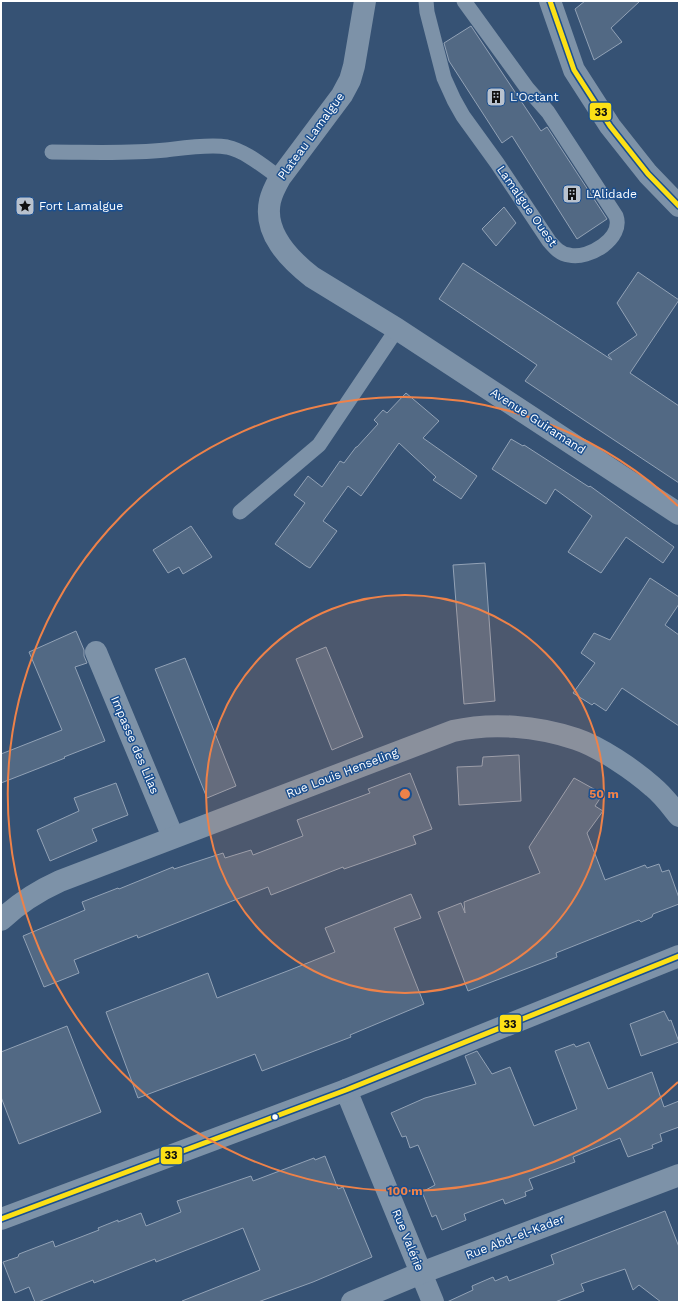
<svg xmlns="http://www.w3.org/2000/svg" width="680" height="1303" viewBox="0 0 680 1303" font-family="'Work Sans',sans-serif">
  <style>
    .building { fill: #526984; stroke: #92a2b6 }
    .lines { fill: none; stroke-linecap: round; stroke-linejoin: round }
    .lane { stroke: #7d92a8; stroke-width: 15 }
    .street { stroke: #7d92a8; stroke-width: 22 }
    .bus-1-casing { stroke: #1b4f8f; stroke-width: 8 }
    .bus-1 { stroke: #fce016; stroke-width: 5 }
    .ring { fill: none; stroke: #ee8249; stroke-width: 2 }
    .bus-dot { fill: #fff; stroke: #1b4f8f; stroke-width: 1.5 }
    .labels { text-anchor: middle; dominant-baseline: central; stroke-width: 3; stroke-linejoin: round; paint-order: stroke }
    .poi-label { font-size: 12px; fill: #fff; stroke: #1b4f8f; text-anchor: start }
    .street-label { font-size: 12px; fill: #fff; stroke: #1b4f8f }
    .centre { fill: #ee8249; stroke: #1b4f8f; stroke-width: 2 }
    .ring-label { font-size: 12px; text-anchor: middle; font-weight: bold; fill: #ee8249; stroke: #1b4f8f; stroke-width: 3; stroke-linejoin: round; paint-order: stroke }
    .line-badge { stroke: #1b4f8f; stroke-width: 1.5 }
    .pale-badge-label { font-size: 11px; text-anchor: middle; font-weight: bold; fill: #111 }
  </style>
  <rect width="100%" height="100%" fill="#365274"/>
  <g class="building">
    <path d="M585 1H640L611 28 622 42 594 60 575 9Z"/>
    <path d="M471 26 541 131 547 127 607 219 577 239 512 136 502 143 449 61 444 43Z"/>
    <path d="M504 207 516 223 496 246 482 229Z"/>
    <path d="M463 263 612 360 608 355 637 335 617 303 638 272 679 300 630 373 679 406V483L525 381 537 365 439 299Z"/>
    <path d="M406 393 439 421 423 438 477 476 461 499 433 480 436 477 399 443 361 496 348 486 323 521 337 531 310 568 306 566 275 544 305 503 294 495 308 476 322 487 340 461 344 463 356 447H357L378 424 374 420 383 410 387 413Z"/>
    <path d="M511 439 523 446 524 445 589 487 590 486 674 547 663 563 626 537 601 573 568 552 592 516 555 489 546 504 492 469Z"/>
    <path d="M191 526 212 557 183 574 179 567 168 573 153 550Z"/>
    <path d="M485 563 495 701 464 704 453 565Z"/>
    <path d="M650 578 679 597V604L665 625 679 635V726L622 688 606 711 594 703 592 705 573 693 595 663 581 653 594 633 610 640Z"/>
    <path d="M76 631 84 650V656L87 663 75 667 105 741 64 757 65 758 1 783V754L62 730 29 652Z"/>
    <path d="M326 647 363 737 332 750 296 659Z"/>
    <path d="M185 658 236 786 207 798 155 669Z"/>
    <path d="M519 755 521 801 459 805 457 767 482 766 483 757Z"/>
    <path d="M410 773 432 829 413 836 416 844 344 869 343 867 271 895 268 887 138 938 137 935 74 960 79 973 44 987 23 936 85 910 82 902 118 888 119 889 173 867 174 869 223 853 225 858 251 850 253 855 303 836 297 820 370 793 368 789Z"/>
    <path d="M574 778 603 794 595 806 603 811 587 833 605 880 645 865 647 868 659 864 662 872 669 870 679 898V904L653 914 652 917 641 922 639 920 556 953 557 957 468 991 438 912 461 903 465 913 464 902 540 873 529 847Z"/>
    <path d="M116 783 128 815 92 829 97 841 50 861 37 830 79 811 74 798Z"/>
    <path d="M411 894 421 918 394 928 424 1004 350 1035 351 1037 262 1071 255 1054 138 1098 106 1012 208 973 217 998 290 970 335 952 325 928Z"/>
    <path d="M664 1011 669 1021 671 1020 679 1042 641 1056 630 1024Z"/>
    <path d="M67 1026 101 1112 19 1144 1 1097V1052Z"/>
    <path d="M589 1042 608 1089 652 1072 664 1107 679 1101V1127L660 1134 662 1141 652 1145 653 1148 628 1157 620 1138 573 1157 575 1162 529 1179 533 1189 525 1192 526 1196 505 1204 503 1199 464 1214 466 1220 442 1230 436 1215 432 1217 422 1192 435 1185 418 1145 410 1148 406 1136 402 1137 391 1113 425 1098 476 1084 465 1056 477 1051 492 1074 510 1067 534 1126 577 1109 555 1051 574 1044 576 1047Z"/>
    <path d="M325 1156 338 1189 343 1187 372 1257 313 1282 258 1302H182V1301L260 1270 243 1228 156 1262 155 1259 94 1283 93 1280 38 1302H35L29 1287 15 1293 3 1262 18 1257 19 1254 53 1241 55 1247 99 1230 98 1228 118 1220V1222L141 1213 146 1226 181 1212 177 1201 251 1176 253 1181 314 1158 315 1160Z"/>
    <path d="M665 1211 679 1247V1302H661L639 1285 633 1290 625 1269 581 1284 584 1291 555 1302H447L473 1290 472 1286 493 1277 495 1281 507 1276 509 1281 554 1264 551 1255Z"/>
  </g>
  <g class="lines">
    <g class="lane">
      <path d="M426 1 427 12 444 78 454 100 463 116 497 163 549 241C555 248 560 254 569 255 589 260 624 238 616 216L548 112 527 88 464 1"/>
      <path d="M52 152C89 152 128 154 166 150 183 148 209 144 227 147 246 151 264 167 280 178"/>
      <path d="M240 512 319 445 397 329"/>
    </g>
    <g class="street">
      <path d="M365 1 354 66 350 80 342 95 280 178C276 185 272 192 270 201 263 233 289 259 312 277L397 329 679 514"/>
      <path d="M550 1 574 70 610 126 648 174 679 206"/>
      <path d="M96 652 173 837"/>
      <path d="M1 920C19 903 38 891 60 881L453 731C492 722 537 726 576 739 600 747 634 770 653 787 663 795 671 806 679 816"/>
      <path d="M346 1090 433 1302"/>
      <path d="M1 1219 346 1090 679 956"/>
      <path d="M352 1302 421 1273 679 1175"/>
    </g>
    <g class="bus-1-casing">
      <g id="bus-1">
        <path d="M550 1 574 70 610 126 648 174 679 206"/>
        <path d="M1 1219 346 1090 679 956"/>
      </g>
    </g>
    <use href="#bus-1" class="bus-1"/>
  </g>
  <circle cx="405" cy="794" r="199" fill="#ee8249" fill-opacity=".12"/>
  <g class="ring">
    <circle cx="405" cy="794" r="199"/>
    <path d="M678 1082A397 397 0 1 1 678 506"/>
  </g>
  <defs>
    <g id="building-square" transform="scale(1)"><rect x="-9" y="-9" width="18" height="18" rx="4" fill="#b9c2ce" stroke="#1b4f8f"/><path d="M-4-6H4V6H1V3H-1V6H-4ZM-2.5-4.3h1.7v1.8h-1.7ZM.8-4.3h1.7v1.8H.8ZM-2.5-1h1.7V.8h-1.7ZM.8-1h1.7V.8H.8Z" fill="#111"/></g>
    <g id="sight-square" transform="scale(1)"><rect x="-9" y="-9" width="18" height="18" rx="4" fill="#b9c2ce" stroke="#1b4f8f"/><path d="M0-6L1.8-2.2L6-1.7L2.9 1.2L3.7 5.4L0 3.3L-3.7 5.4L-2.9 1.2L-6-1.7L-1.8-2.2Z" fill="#111"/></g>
  </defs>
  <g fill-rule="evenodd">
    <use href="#building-square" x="496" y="97"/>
    <use href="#building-square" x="572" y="194"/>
    <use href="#sight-square" x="25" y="206"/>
  </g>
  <circle class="bus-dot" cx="275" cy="1117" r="3.5"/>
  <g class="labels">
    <g class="poi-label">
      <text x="510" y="97">L'Octant</text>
      <text x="586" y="194">L'Alidade</text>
      <text x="39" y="206">Fort Lamalgue</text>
    </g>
    <g class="street-label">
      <text transform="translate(311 136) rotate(-54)">Plateau Lamalgue</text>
      <text transform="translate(527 206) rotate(55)">Lamalgue Ouest</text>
      <text transform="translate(538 421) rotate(33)">Avenue Guiramand</text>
      <text transform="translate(135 745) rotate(67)">Impasse des Lilas</text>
      <text transform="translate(342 773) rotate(-21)">Rue Louis Henseling</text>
      <text transform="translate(515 1237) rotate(-21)">Rue Abd-el-Kader</text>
      <text transform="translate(408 1240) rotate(68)">Rue Valérie</text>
    </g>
  </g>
  <circle cx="405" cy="794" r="6" class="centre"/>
  <g class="ring-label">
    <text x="604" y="798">50 m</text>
    <text x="405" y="1195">100 m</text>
  </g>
  <g class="line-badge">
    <rect x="589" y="102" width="23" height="19" rx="4" fill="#fce016"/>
    <rect x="499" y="1014" width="23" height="19" rx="4" fill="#fce016"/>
    <rect x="160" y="1146" width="23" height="19" rx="4" fill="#fce016"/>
  </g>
  <g class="pale-badge-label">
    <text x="601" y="116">33</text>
    <text x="510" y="1028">33</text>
    <text x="171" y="1159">33</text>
  </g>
  <rect width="680" height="1303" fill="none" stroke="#ffffff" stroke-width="4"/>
</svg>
